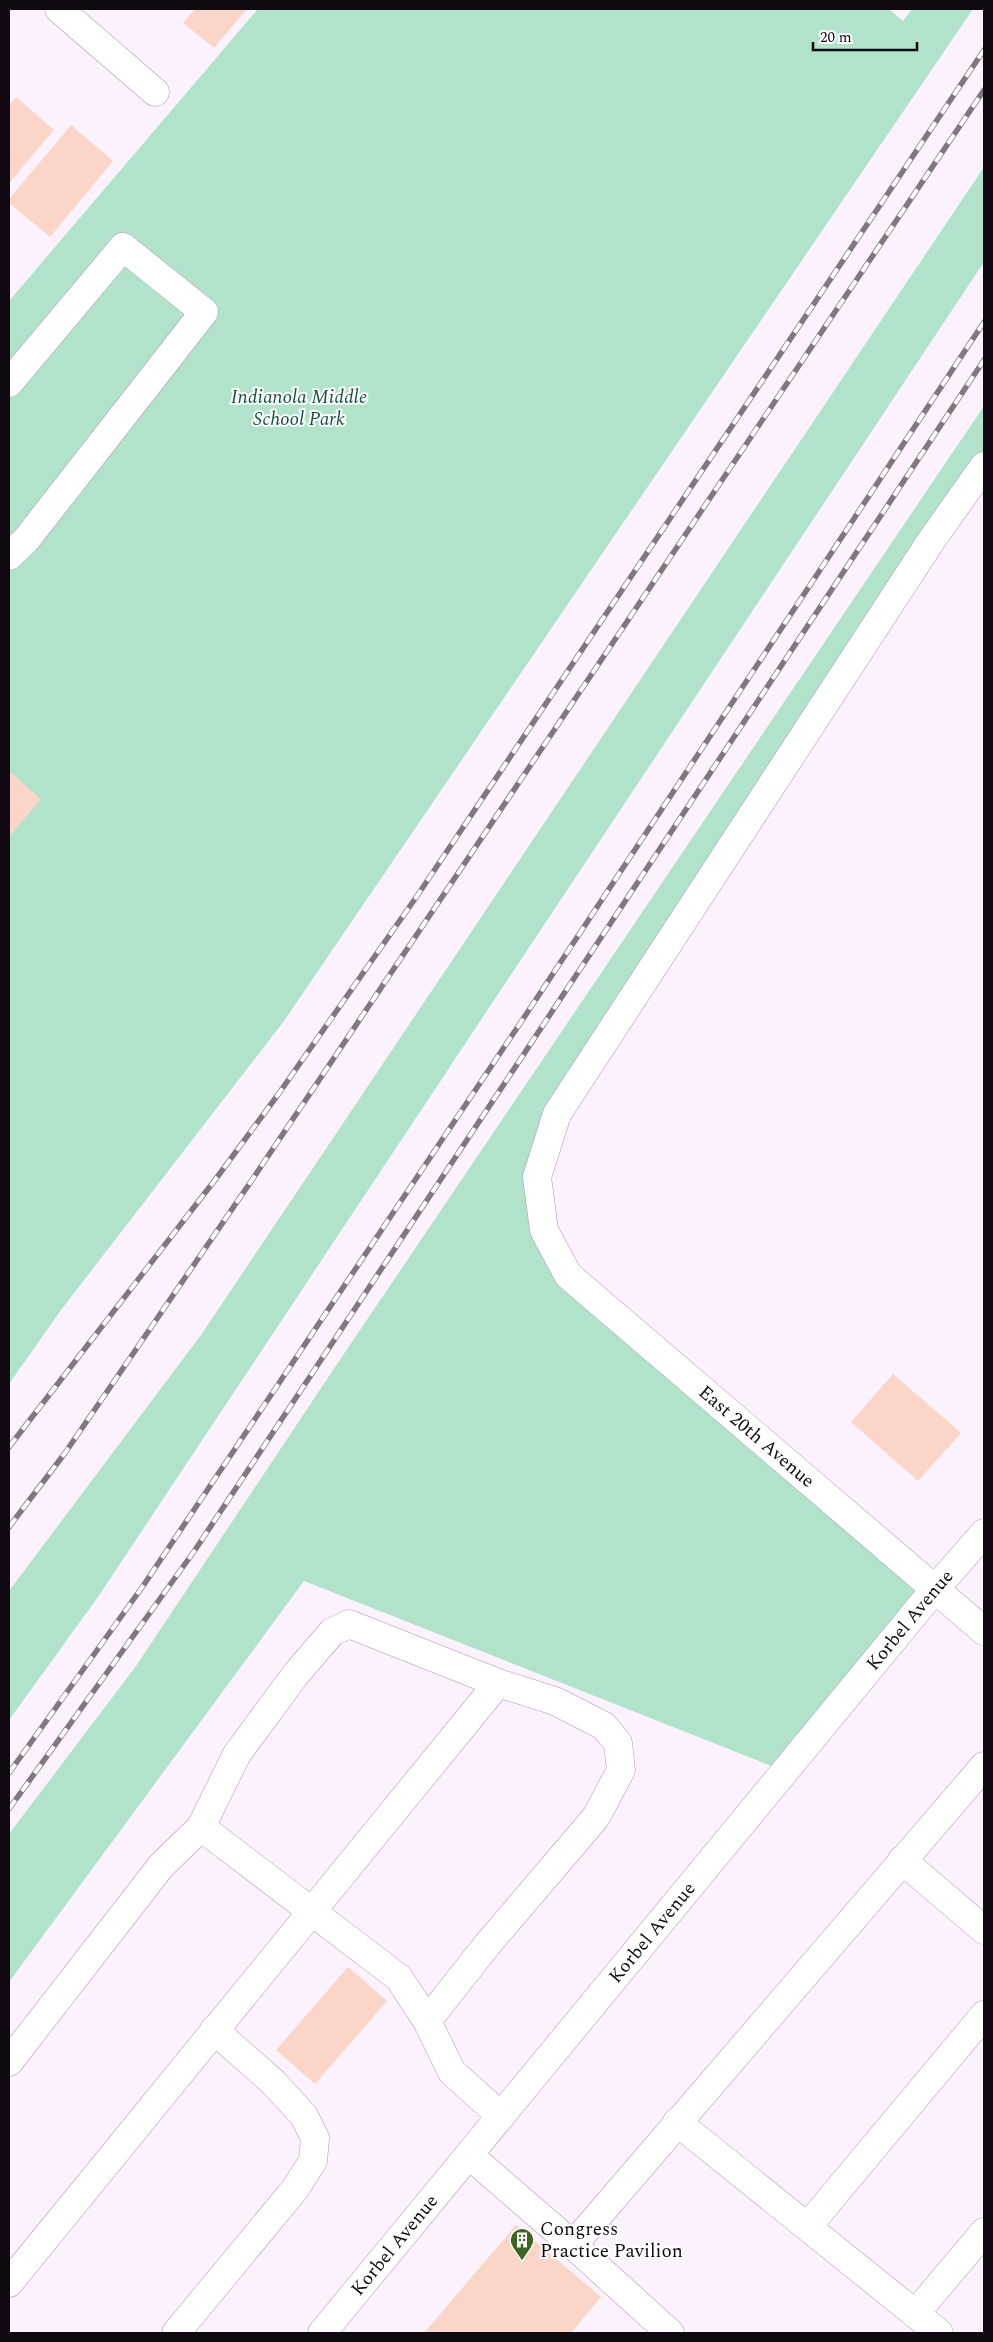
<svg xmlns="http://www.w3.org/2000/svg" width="993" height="2342" viewBox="0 0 993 2342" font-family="Spectral,serif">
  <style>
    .green { fill: #b0e3ca }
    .building { fill: #fad5c8 }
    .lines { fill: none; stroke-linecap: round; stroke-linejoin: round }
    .minor-casing { stroke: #af98b1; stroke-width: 29 }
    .minor { stroke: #fff; stroke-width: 28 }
    .rail-casing { stroke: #807781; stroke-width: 5.5 }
    .rail { stroke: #fff; stroke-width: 4; stroke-dasharray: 11; stroke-linecap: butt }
    .labels { text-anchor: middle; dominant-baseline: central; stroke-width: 4; stroke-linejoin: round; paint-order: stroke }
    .park-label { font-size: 19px; font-style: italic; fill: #12523a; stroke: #fff }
    .street-label { font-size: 19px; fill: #110912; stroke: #fff }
    .poi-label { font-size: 19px; fill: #110912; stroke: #fff; text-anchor: start }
  </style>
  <rect width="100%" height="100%" fill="#fcf2fd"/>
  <g class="green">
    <path d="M258 9H889L903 21 912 9H973L284 1021 61 1310 9 1384V301Z"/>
    <path d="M984 167V262L98 1597 9 1720V1591L201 1335Z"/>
    <path d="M984 406V466L595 1054 537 1177 568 1275 935 1589 784 1771 304 1581 9 1982V1834L136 1666 331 1373Z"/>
  </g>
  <g class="building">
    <path d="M195 9H244L246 10 214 48 183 23Z"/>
    <path d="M16 97 54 130 9 183V106Z"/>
    <path d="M71 125 113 161 50 237 9 203V199Z"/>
    <path d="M9 771 41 799 9 837Z"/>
    <path d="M893 1374 961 1433 918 1481 851 1422Z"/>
    <path d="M348 1967 387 2001 315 2084 276 2050Z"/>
    <path d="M516 2225 601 2297 571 2333H424Z"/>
  </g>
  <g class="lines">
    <g class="minor-casing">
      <g id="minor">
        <path d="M59 9 155 92"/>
        <path d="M9 383 123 247 204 312 26 540 9 556"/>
        <path id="s1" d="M984 466 931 541 557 1114 537 1177 544 1230 568 1275 984 1631"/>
        <path d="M902 1860 984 1930"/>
        <path d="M427 2021 487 1945 596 1817 621 1770 618 1743 604 1726 555 1701 498 1683 349 1624 332 1632 296 1674 237 1754 201 1827 399 1978 427 2021 452 2072 501 2116"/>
        <path d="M9 2062 161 1866 201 1827"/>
        <path d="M677 2122 939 2333"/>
        <path d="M469 2155 573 2245 984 1766"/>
        <path d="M808 2226 984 2015"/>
        <path d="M573 2245 670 2333"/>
        <path d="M9 2283 498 1683"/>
        <path d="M915 2314 984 2232"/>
        <path d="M176 2333 295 2189 313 2161 315 2138 304 2116 273 2082 214 2030"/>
        <path id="s2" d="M322 2333 935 1589 984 1533"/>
      </g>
    </g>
    <use href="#minor" class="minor"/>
    <g class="rail-casing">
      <g id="rail">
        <path d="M9 1447 218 1176 277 1096 417 896 984 50"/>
        <path d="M9 1527 65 1453 254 1177 984 90"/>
        <path d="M9 1773 143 1586 525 1016 984 322"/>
        <path d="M9 1809 195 1550 984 360"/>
      </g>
    </g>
    <use href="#rail" class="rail"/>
  </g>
  <defs>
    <g id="building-pin" transform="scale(1.25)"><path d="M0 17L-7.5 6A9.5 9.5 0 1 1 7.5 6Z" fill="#3b6522" stroke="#fff"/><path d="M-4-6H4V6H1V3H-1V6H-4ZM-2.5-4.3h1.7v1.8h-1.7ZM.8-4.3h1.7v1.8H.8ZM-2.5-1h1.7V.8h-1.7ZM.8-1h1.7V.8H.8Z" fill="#fff"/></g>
  </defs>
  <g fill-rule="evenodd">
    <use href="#building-pin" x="522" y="2240"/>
  </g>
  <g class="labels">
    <g class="park-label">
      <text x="299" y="397">Indianola Middle<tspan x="299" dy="22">School Park</tspan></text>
    </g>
    <g class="street-label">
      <text stroke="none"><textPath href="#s1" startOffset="1195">East 20th Avenue</textPath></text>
      <text stroke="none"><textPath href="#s2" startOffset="924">Korbel Avenue</textPath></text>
      <text stroke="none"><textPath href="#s2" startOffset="519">Korbel Avenue</textPath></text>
      <text stroke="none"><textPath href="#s2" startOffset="114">Korbel Avenue</textPath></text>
    </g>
    <g class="poi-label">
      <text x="540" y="2229">Congress<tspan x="540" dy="22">Practice Pavilion</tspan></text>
    </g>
  </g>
  <rect width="993" height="2342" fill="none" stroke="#110912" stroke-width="20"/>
  <path d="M813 42v8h104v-8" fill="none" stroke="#110912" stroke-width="2.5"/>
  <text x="820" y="42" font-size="15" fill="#110912" stroke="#ffffff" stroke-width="4" paint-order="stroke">20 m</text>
</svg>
